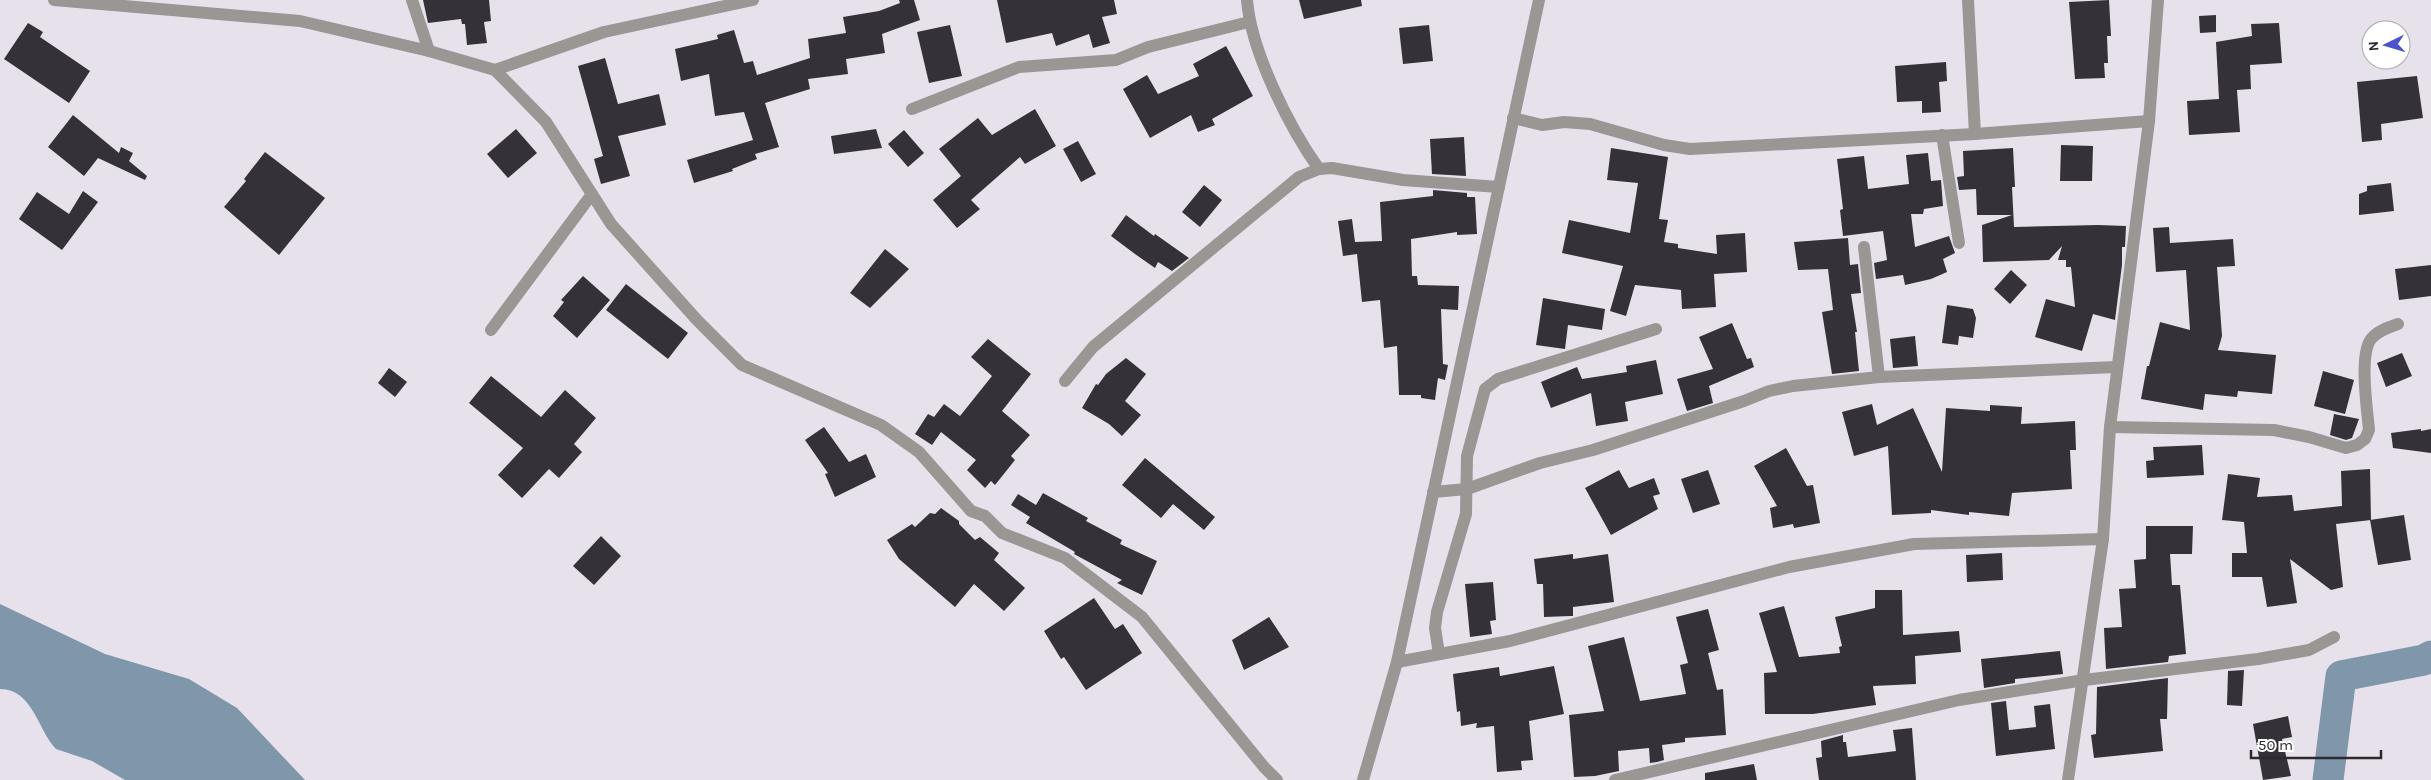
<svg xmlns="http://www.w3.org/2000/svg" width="2431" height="780" viewBox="0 0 2431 780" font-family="Karla,sans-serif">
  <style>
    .water { fill: #7f96ab }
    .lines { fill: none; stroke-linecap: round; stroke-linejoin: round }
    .river { stroke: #7f96ab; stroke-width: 31 }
    .building { fill: #353139 }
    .street { stroke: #9a9693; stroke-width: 12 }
  </style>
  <rect width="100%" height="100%" fill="#e7e1ec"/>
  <path class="water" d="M0 604 105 654 189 679 237 708 305 780H125L92 761 56 749C38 731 33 689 0 689Z"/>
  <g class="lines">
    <path class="river" d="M2328 780 2341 676 2424 660 2431 656"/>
  </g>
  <g class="building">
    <path d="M423 0H489L491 21 484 22 487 43 467 45 465 24H462L461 19 428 23Z"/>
    <path d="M899 0H914L920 20 882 34 885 53 846 59 848 74 808 79 810 89 765 103 779 147 755 154 757 159 732 169 733 171 694 183 687 160 753 140 744 112 715 116 709 74 681 81 675 49 718 39 717 35 734 30 744 63 753 61 757 75 810 58 808 39 846 33 843 17 879 11 900 3Z"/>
    <path d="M997 0H1114L1117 14 1102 17 1110 43 1093 48 1089 34 1056 46 1052 33 1006 43Z"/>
    <path d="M1299 0H1361L1362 6 1304 19Z"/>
    <path d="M2109 0 2111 36H2107L2108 63H2104L2105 78 2075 79 2069 2Z"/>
    <path d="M2216 15V32L2200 33 2199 16Z"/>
    <path d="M28 23 43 32 40 37 90 71 69 103 4 59Z"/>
    <path d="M2279 23 2282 63 2250 65 2251 89 2237 90 2240 132 2189 135 2187 101 2219 99 2216 42 2252 36 2251 24Z"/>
    <path d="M950 25 962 76 929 83 917 32Z"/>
    <path d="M1429 25 1433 61 1403 64 1399 28Z"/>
    <path d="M1226 46 1253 96 1212 119 1215 125 1198 132 1191 115 1150 138 1123 89 1147 75 1158 94 1199 76 1193 64Z"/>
    <path d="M605 58 618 104 659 94 666 125 618 136 630 176 601 184 594 159 603 156 578 66Z"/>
    <path d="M1946 62 1947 81 1939 82 1941 112 1922 113V101L1897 102 1895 66Z"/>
    <path d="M2417 76 2423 118 2381 124 2382 140 2362 142 2357 82Z"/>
    <path d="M1035 109 1056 146 1025 164 1020 157 971 200 980 209 957 228 933 200 961 176 939 149 978 118 992 135Z"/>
    <path d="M73 115 119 153 121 147 133 153 129 161 147 176 145 180 98 158 84 176 48 147Z"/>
    <path d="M516 129 537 153 508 178 487 154Z"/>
    <path d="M876 129 882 148 834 154 831 136Z"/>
    <path d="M904 130 924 153 908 167 888 144Z"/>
    <path d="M1464 137 1466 176 1432 174 1430 139Z"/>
    <path d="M1078 141 1096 174 1081 182 1063 149Z"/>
    <path d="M2061 145 2093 146 2092 181H2060Z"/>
    <path d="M1611 148 1668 157 1659 219 1668 220 1664 242 1678 244V248L1717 254 1716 235 1745 233 1747 272 1714 274 1716 307 1682 309 1681 290 1635 285 1626 316 1610 311 1623 266 1562 253 1569 220 1630 233 1638 183 1607 180Z"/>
    <path d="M2013 148 2015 187H2012L2014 227 2098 225 2126 226 2125 247H2122V265L2115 320 2093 314 2082 351 2035 337 2046 299 2075 307 2071 267H2066V260H2058L2062 246 2049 260 1983 262 1982 225 2012 215H1977L1976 189 1959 190 1957 177 1964 176 1963 151Z"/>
    <path d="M265 152 325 198 279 255 224 207 246 181 244 179Z"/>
    <path d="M1928 153 1931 181 1941 180 1943 206 1924 209 1923 214H1911L1915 247 1949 236 1955 253 1943 259 1947 272 1931 279 1905 285 1903 275 1876 279 1874 263 1887 260 1883 231 1843 236 1840 210 1843 209 1837 159 1864 156 1868 189 1909 184 1906 155Z"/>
    <path d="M2391 183 2394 211 2359 215V194L2367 191V186Z"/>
    <path d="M1204 185 1222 200 1200 227 1182 212Z"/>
    <path d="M1433 190 1467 193V197H1475L1477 234 1457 235V232L1411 239 1412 276H1417L1418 285 1459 286 1458 310 1441 309 1443 364 1448 365 1445 380 1438 378 1435 400 1421 398V395H1399L1397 346 1384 348 1380 300 1362 302 1357 254 1343 256 1338 221 1352 219 1355 242 1382 241 1380 202 1433 196Z"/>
    <path d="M83 191 98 202 62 250 19 219 37 192 69 214Z"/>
    <path d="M1126 215 1154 236 1155 234 1189 258 1172 271 1158 262 1155 268 1135 254 1111 236Z"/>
    <path d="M2169 227 2170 243 2233 239 2235 266 2217 267 2222 336 2218 350 2276 355 2272 394 2238 391 2237 397 2205 394 2203 410 2141 399 2147 366H2149L2160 322 2190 330 2186 270 2156 272 2153 228Z"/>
    <path d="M1848 238 1850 265 1858 264 1861 293 1851 294 1857 332H1855L1859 371 1832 374 1822 312 1833 310 1828 269 1798 270 1794 242Z"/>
    <path d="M885 249 909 269 870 308 850 293Z"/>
    <path d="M2431 265V296L2399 300 2395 269Z"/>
    <path d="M2011 270 2027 285 2010 304 1994 289Z"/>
    <path d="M583 276 610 300 577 338 553 316 564 302 561 300Z"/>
    <path d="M626 284 688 333 668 359 606 310Z"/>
    <path d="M1543 298 1605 309 1602 330 1568 325 1565 349 1536 345Z"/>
    <path d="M1947 305 1973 309 1976 318 1973 338 1959 336 1958 345 1942 343Z"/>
    <path d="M1732 323 1747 359 1751 358 1754 367 1709 386 1713 403 1687 411 1677 379 1713 369 1699 337Z"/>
    <path d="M1915 336 1918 366 1893 368 1890 339Z"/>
    <path d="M988 339 1031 374 1002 411 1030 435 1011 456 1015 460 995 485 991 481 985 488 967 470 976 460 941 432 932 445 915 434 928 414 934 417 944 404 960 416 992 376 971 357Z"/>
    <path d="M2402 353 2412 376 2386 387 2377 363Z"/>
    <path d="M1126 358 1146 374 1125 401 1141 415 1122 436 1109 424 1082 408 1096 384 1098 385 1106 374Z"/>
    <path d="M1656 360 1663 394 1625 402 1628 421 1596 426 1591 393 1551 408 1541 382 1577 367 1582 379 1627 372 1626 366Z"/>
    <path d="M389 368 407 382 395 397 378 383Z"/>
    <path d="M2323 371 2354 380 2345 414 2314 406Z"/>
    <path d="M491 376 541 417 565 390 596 418 574 444 582 452 559 478 549 469 522 498 498 475 523 448 469 403Z"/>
    <path d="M1872 404 1877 425 1913 408 1942 472 1946 408 1990 411V405L2022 407 2021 424 2075 421 2076 450H2070L2072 489 2012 493 2009 516 1969 512V515L1931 510V513L1892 515 1888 446 1854 456 1842 412Z"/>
    <path d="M2334 414 2359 419 2352 438 2346 440 2330 435Z"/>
    <path d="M824 427 849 462 866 454 876 477 835 497 825 474 828 473 805 440Z"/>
    <path d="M2421 429V431L2431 429V453L2393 448 2391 433Z"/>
    <path d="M2202 445 2204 475 2147 478 2146 461 2154 460 2153 447Z"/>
    <path d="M1786 448 1807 486 1813 485 1820 523 1794 528 1793 524 1773 528 1770 508 1777 506 1754 466Z"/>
    <path d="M1145 458 1215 517 1204 530 1173 504 1161 518 1122 485Z"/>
    <path d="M2370 469 2371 520 2336 524 2343 587 2331 590 2290 559 2297 603 2267 607 2262 577H2232V553H2247L2244 522 2222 520 2228 474 2260 478 2257 497 2292 495 2294 511 2342 506 2341 471Z"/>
    <path d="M1619 470 1629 488 1654 478 1660 494 1653 496 1658 509 1611 535 1585 488Z"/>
    <path d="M1708 470 1720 504 1693 513 1681 479Z"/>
    <path d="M1043 493 1088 518 1086 521 1122 540 1120 544 1157 561 1142 595 1117 583 1122 580 1074 554 1075 552 1026 523 1030 517 1011 505 1018 494 1036 505Z"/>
    <path d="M941 508 959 521V524L975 540 980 537 999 553 994 560 1025 588 1004 611 974 584 955 607 899 559 887 540 912 524 915 527 930 513 935 514Z"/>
    <path d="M2404 515 2411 560 2378 565 2370 520Z"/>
    <path d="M2146 526H2193L2192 554H2170L2172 585H2180L2186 654 2169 656 2168 662 2106 669 2104 628 2122 627 2119 589 2136 588 2134 560 2146 559Z"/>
    <path d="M601 536 621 556 594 585 573 566Z"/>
    <path d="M2002 553 2003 580 1967 582 1966 555Z"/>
    <path d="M1573 554V559L1608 554 1614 602 1573 607V616H1571L1544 617 1543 584H1537L1534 559Z"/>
    <path d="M1493 582 1496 620 1490 621 1492 634 1470 637 1465 584Z"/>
    <path d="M1875 590H1902L1903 635 1959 631 1961 652 1915 656 1916 684 1873 686 1876 705 1813 714H1765L1764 673 1777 672 1759 613 1784 606 1799 657 1840 653 1839 647 1842 646 1835 617 1875 608Z"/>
    <path d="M1094 598 1115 629 1123 624 1142 653 1086 690 1064 657 1061 659 1044 631Z"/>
    <path d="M1708 609 1719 650 1708 653 1717 690 1723 689 1726 735 1685 738V742L1662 745 1664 760 1657 762 1650 763 1649 748 1618 751 1619 771 1595 776 1574 777 1569 715 1604 711 1588 646 1624 637 1640 701 1686 694 1680 665 1688 663 1676 617Z"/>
    <path d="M1269 617 1289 647 1244 670 1232 640Z"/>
    <path d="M2060 651 2063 674 2015 679V683L1984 688 1981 659Z"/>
    <path d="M1554 666 1564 714 1529 721 1533 760 1521 761 1522 770 1497 772 1494 726 1476 728 1477 723 1461 726 1460 711 1457 712 1453 674 1499 667 1500 676Z"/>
    <path d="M2244 670 2242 706 2227 705 2228 671Z"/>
    <path d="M2168 678 2167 719H2160L2163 751 2094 758 2091 735 2096 734 2097 687Z"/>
    <path d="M2006 701 2009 730 2036 727 2034 706 2050 704 2055 749 1996 756 1991 703Z"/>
    <path d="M2288 716 2292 737 2282 739 2291 776 2263 780 2253 724Z"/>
    <path d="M1912 728 1916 780H1819L1816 758 1822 757 1821 741 1843 735V742H1846L1848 757 1896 751 1893 730Z"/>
    <path d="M1754 764 1757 780H1705V773Z"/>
  </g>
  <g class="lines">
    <g class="street">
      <path d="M54 0 300 21 429 51 495 70 604 32 753 0"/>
      <path d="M412 0 429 51"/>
      <path d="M1247 0C1251 51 1289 127 1319 169"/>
      <path d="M1968 0 1975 134"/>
      <path d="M495 70 546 122 611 224 697 320 742 365 881 425 919 452 971 511 985 516 1002 533 1065 558 1142 617 1264 767 1277 780"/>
      <path d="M912 109 1019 67 1116 60 1148 47 1249 22"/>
      <path d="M1513 118 1542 125 1564 122 1590 124 1664 145 1690 149 1975 134 2149 121"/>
      <path d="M1942 135 1959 243"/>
      <path d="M1864 247 1879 377"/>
      <path d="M491 330 592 194"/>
      <path d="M1065 381 1093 347 1299 177 1319 169 1332 168 1403 180 1499 187"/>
      <path d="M2110 427 2274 430 2309 437 2346 448 2357 445 2365 439 2369 430C2367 408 2359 355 2371 339 2377 331 2389 327 2398 324"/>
      <path d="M1433 492 1467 489 1540 463 1593 450 1744 401 1769 391 1793 386 1879 377 2116 367"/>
      <path d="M1439 654 1435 628 1437 612 1466 514 1467 456 1485 389 1498 379 1656 329"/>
      <path d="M1397 662 1510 641 1789 567 1914 544 2103 539"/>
      <path d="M1363 780 1397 662 1539 0"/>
      <path d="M1615 780 1959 700 2084 680 2258 659 2309 650 2334 637"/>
      <path d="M2068 780 2103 539 2110 427 2149 121 2158 0"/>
    </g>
  </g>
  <g transform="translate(2386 45) rotate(265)"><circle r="24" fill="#ffffff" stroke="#abaaab"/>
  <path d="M0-4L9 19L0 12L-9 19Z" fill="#4b54ca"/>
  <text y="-8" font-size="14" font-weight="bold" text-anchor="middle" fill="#2c2a2e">N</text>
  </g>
  <path d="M2251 750v8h130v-8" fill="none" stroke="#2c2a2e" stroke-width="2.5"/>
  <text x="2258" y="750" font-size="15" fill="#2c2a2e" stroke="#ffffff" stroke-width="4" paint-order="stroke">50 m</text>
</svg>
